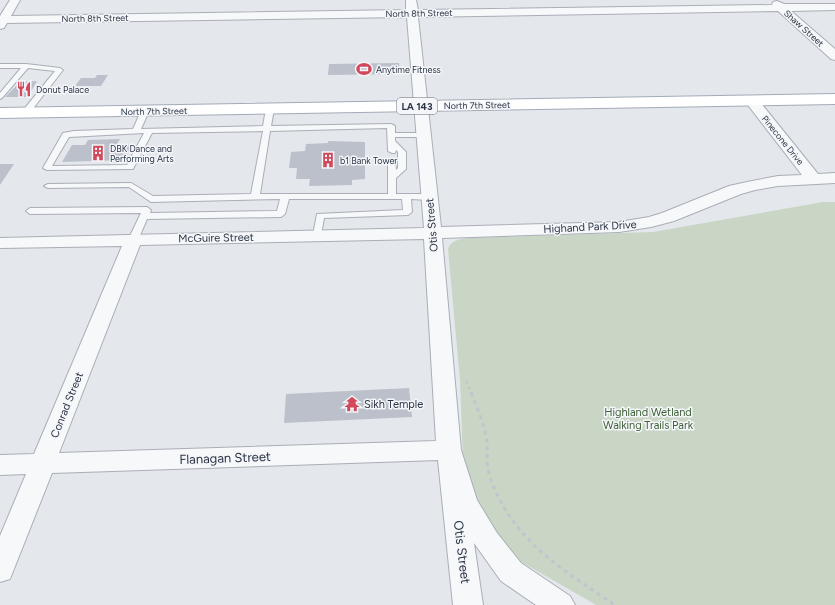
<svg xmlns="http://www.w3.org/2000/svg" width="835" height="605" viewBox="0 0 835 605" font-family="Figtree,sans-serif">
  <style>
    .green { fill: #c9d6c5 }
    .building { fill: #bbc0ca }
    .lines { fill: none; stroke-linecap: round; stroke-linejoin: round }
    .lane-casing { stroke: #a9aeb7; stroke-width: 2 }
    .street-casing { stroke: #a9aeb7; stroke-width: 2 }
    .primary-casing { stroke: #a3abb8; stroke-width: 2 }
    .path-far1 { stroke: #c2c5cb; stroke-width: 2.5; stroke-dasharray: 3 3; stroke-linecap: butt }
    .path { stroke: #c2c5cb; stroke-width: 3; stroke-dasharray: 4 4; stroke-linecap: butt }
    .lane { fill: #f7f8fa; fill-rule: evenodd }
    .street { fill: #f7f8fa; fill-rule: evenodd }
    .primary { fill: #fff; fill-rule: evenodd }
    .labels { text-anchor: middle; dominant-baseline: central; stroke-width: 3; stroke-linejoin: round; paint-order: stroke }
    .far-street-label { font-size: 9px; fill: #2b3445; stroke: #f4f6f9 }
    .far-poi-label { font-size: 9px; fill: #2b3445; stroke: #f4f6f9; text-anchor: start }
    .shield { fill: #f4f6f9; stroke: #676e7b; stroke-width: 1 }
    .shield-label { font-size: 10px; font-weight: bold; fill: #2b3445 }
    .street-label { font-size: 11px; fill: #2b3445; stroke: #f4f6f9 }
    .poi-label { font-size: 11px; fill: #2b3445; stroke: #f4f6f9; text-anchor: start }
    .park-label { font-size: 11px; fill: #3f6138; stroke: #f4f6f9 }
    .near-street-label { font-size: 13px; fill: #2b3445; stroke: #f4f6f9 }
  </style>
  <rect width="100%" height="100%" fill="#e4e7ec"/>
  <path class="green" d="M823 202H835V605H596L518 560 491 528 471 496 463 462 460 380 448 249C450 241 460 239 467 238L653 232Z"/>
  <g class="building">
    <path d="M399 63 400 74 328 75 329 64Z"/>
    <path d="M97 75H108L101 86H75L81 78H95Z"/>
    <path d="M37 81 28 97H5L20 82Z"/>
    <path d="M120 139 117 144H132L125 160 62 162 72 145H85L88 140Z"/>
    <path d="M328 141 365 142V179L352 180V185L309 186 310 179H296L297 168H289L291 152 305 151 306 144 328 143Z"/>
    <path d="M0 164H14L0 185Z"/>
    <path d="M409 388 412 417 284 423 286 394Z"/>
  </g>
  <g class="lines">
    <g class="lane-casing">
      <g id="lane">
        <path d="M0 64H26L60 68 63 70 28 115H25L21 113 55 71 28 68 2 98 0 99V93L21 68H0Z"/>
        <path d="M270 107 274 109 271 126 391 124 395 126V133H426L427 135 423 137H395V141L406 152V169L396 178V194H429L433 197 429 200 411 199 412 212 408 215 324 218 321 235 317 238 313 235 317 214 403 210 402 199H289L285 214 281 217 147 219 138 240 133 243 128 240 141 213 30 214 26 211 30 208 147 207 151 210 150 213 277 211 280 199 151 202 129 187 48 188 44 186 48 184 131 183 153 196 251 194 263 131 152 133 133 169 47 170 43 168 63 133 74 131 133 129 142 109H145L149 111 141 129 263 126 266 109ZM387 128 388 151 392 153H395L396 150 398 152V168L396 170 395 159H392L388 161V194H260L270 131ZM144 133 127 165 52 166 69 137Z"/>
      </g>
    </g>
    <g class="street-casing">
      <path id="street" d="M10 0H20L11 16 406 10V0H416L418 10 772 5 773 2 777 1 784 4H835V10L791 11 835 49V60L831 59 778 11 418 17 441 227 619 222 649 217 662 213 729 186 747 182 778 176 802 175 744 100 746 97 751 96 756 97 818 174 835 173V183L778 186 755 190 741 194 674 221 651 227 619 232 442 238 461 450 477 500 497 533 521 563 570 596 575 605H536L501 581 474 543 483 605H453L438 460 52 473 10 579 0 582V536L26 474 0 475V455L34 454 122 246 0 248V238L424 228 407 17 7 23 4 28 0 29V16ZM424 239 436 441 59 453 140 245Z"/>
    </g>
    <g class="primary-casing">
      <path id="primary" d="M835 94V104L0 118V108Z"/>
    </g>
    <path class="path-far1" d="M466 381 472 394"/>
    <path class="path" d="M471 393C478 409 485 426 487 443 488 452 486 461 488 470 507 537 561 569 615 605"/>
    <use href="#lane" class="lane"/>
    <use href="#street" class="street"/>
    <use href="#primary" class="primary"/>
  </g>
  <defs>
    <g id="stadium-bare" transform="scale(1.2)"><path d="M0-5a6.5 5 0 1 0 0 10a6.5 5 0 1 0 0-10ZM-3.5-1.8h7v3.6h-7Z" fill="#d1495b" stroke="#f4f6f9" stroke-width="2.5" paint-order="stroke"/></g>
    <g id="restaurant-bare" transform="scale(1.2)"><path d="M-5-6h1v4h1v-4h1v4h1v-4h1v5L-1.5 .5V6h-2V.5L-5-1ZM5-6V6H3V1.5H1.5Q1.5-4 5-6Z" fill="#d1495b" stroke="#f4f6f9" stroke-width="2.5" paint-order="stroke"/></g>
    <g id="building-bare" transform="scale(1.2)"><path d="M-4-6H4V6H1V3H-1V6H-4ZM-2.5-4.3h1.7v1.8h-1.7ZM.8-4.3h1.7v1.8H.8ZM-2.5-1h1.7V.8h-1.7ZM.8-1h1.7V.8H.8Z" fill="#d1495b" stroke="#f4f6f9" stroke-width="2.5" paint-order="stroke"/></g>
    <g id="temple-bare" transform="scale(1.2)"><path d="M0-6L5-2H3V0L6.5 2.5H4V6H1.5V3h-3V6H-4V2.5H-6.5L-3 0V-2H-5Z" fill="#d1495b" stroke="#f4f6f9" stroke-width="2.5" paint-order="stroke"/></g>
  </defs>
  <g fill-rule="evenodd">
    <use href="#stadium-bare" x="364" y="69"/>
    <use href="#restaurant-bare" x="24" y="89"/>
    <use href="#building-bare" x="98" y="153"/>
    <use href="#building-bare" x="328" y="160"/>
    <use href="#temple-bare" x="352" y="404"/>
  </g>
  <g class="labels">
    <g class="far-street-label">
      <text transform="translate(419 13) rotate(-1)">North 8th Street</text>
      <text transform="translate(95 18) rotate(-1)">North 8th Street</text>
      <text transform="translate(804 28) rotate(42)">Shaw Street</text>
      <text transform="translate(477 105) rotate(-1)">North 7th Street</text>
      <text transform="translate(154 111) rotate(-1)">North 7th Street</text>
      <text transform="translate(783 140) rotate(51)">Pinecone Drive</text>
    </g>
    <g class="far-poi-label">
      <text x="376" y="69">Anytime Fitness</text>
      <text x="36" y="89">Donut Palace</text>
      <text x="110" y="148">DBK Dance and<tspan x="110" dy="10">Performing Arts</tspan></text>
      <text x="340" y="160">b1 Bank Tower</text>
    </g>
    <rect class="shield" x="397" y="98" width="40" height="16" rx="3"/>
    <g class="shield-label">
      <text x="417" y="106">LA 143</text>
    </g>
    <g class="street-label">
      <text transform="translate(432 225) rotate(-95)">Otis Street</text>
      <text transform="translate(590 227) rotate(-3)">Highand Park Drive</text>
      <text transform="translate(216 238) rotate(-1)">McGuire Street</text>
      <text transform="translate(67 405) rotate(-68)">Conrad Street</text>
    </g>
    <g class="poi-label">
      <text x="364" y="404">Sikh Temple</text>
    </g>
    <g class="park-label">
      <text x="648" y="412">Highland Wetland<tspan x="648" dy="13">Walking Trails Park</tspan></text>
    </g>
    <g class="near-street-label">
      <text transform="translate(225 458) rotate(-2)">Flanagan Street</text>
      <text transform="translate(462 552) rotate(83)">Otis Street</text>
    </g>
  </g>
</svg>
